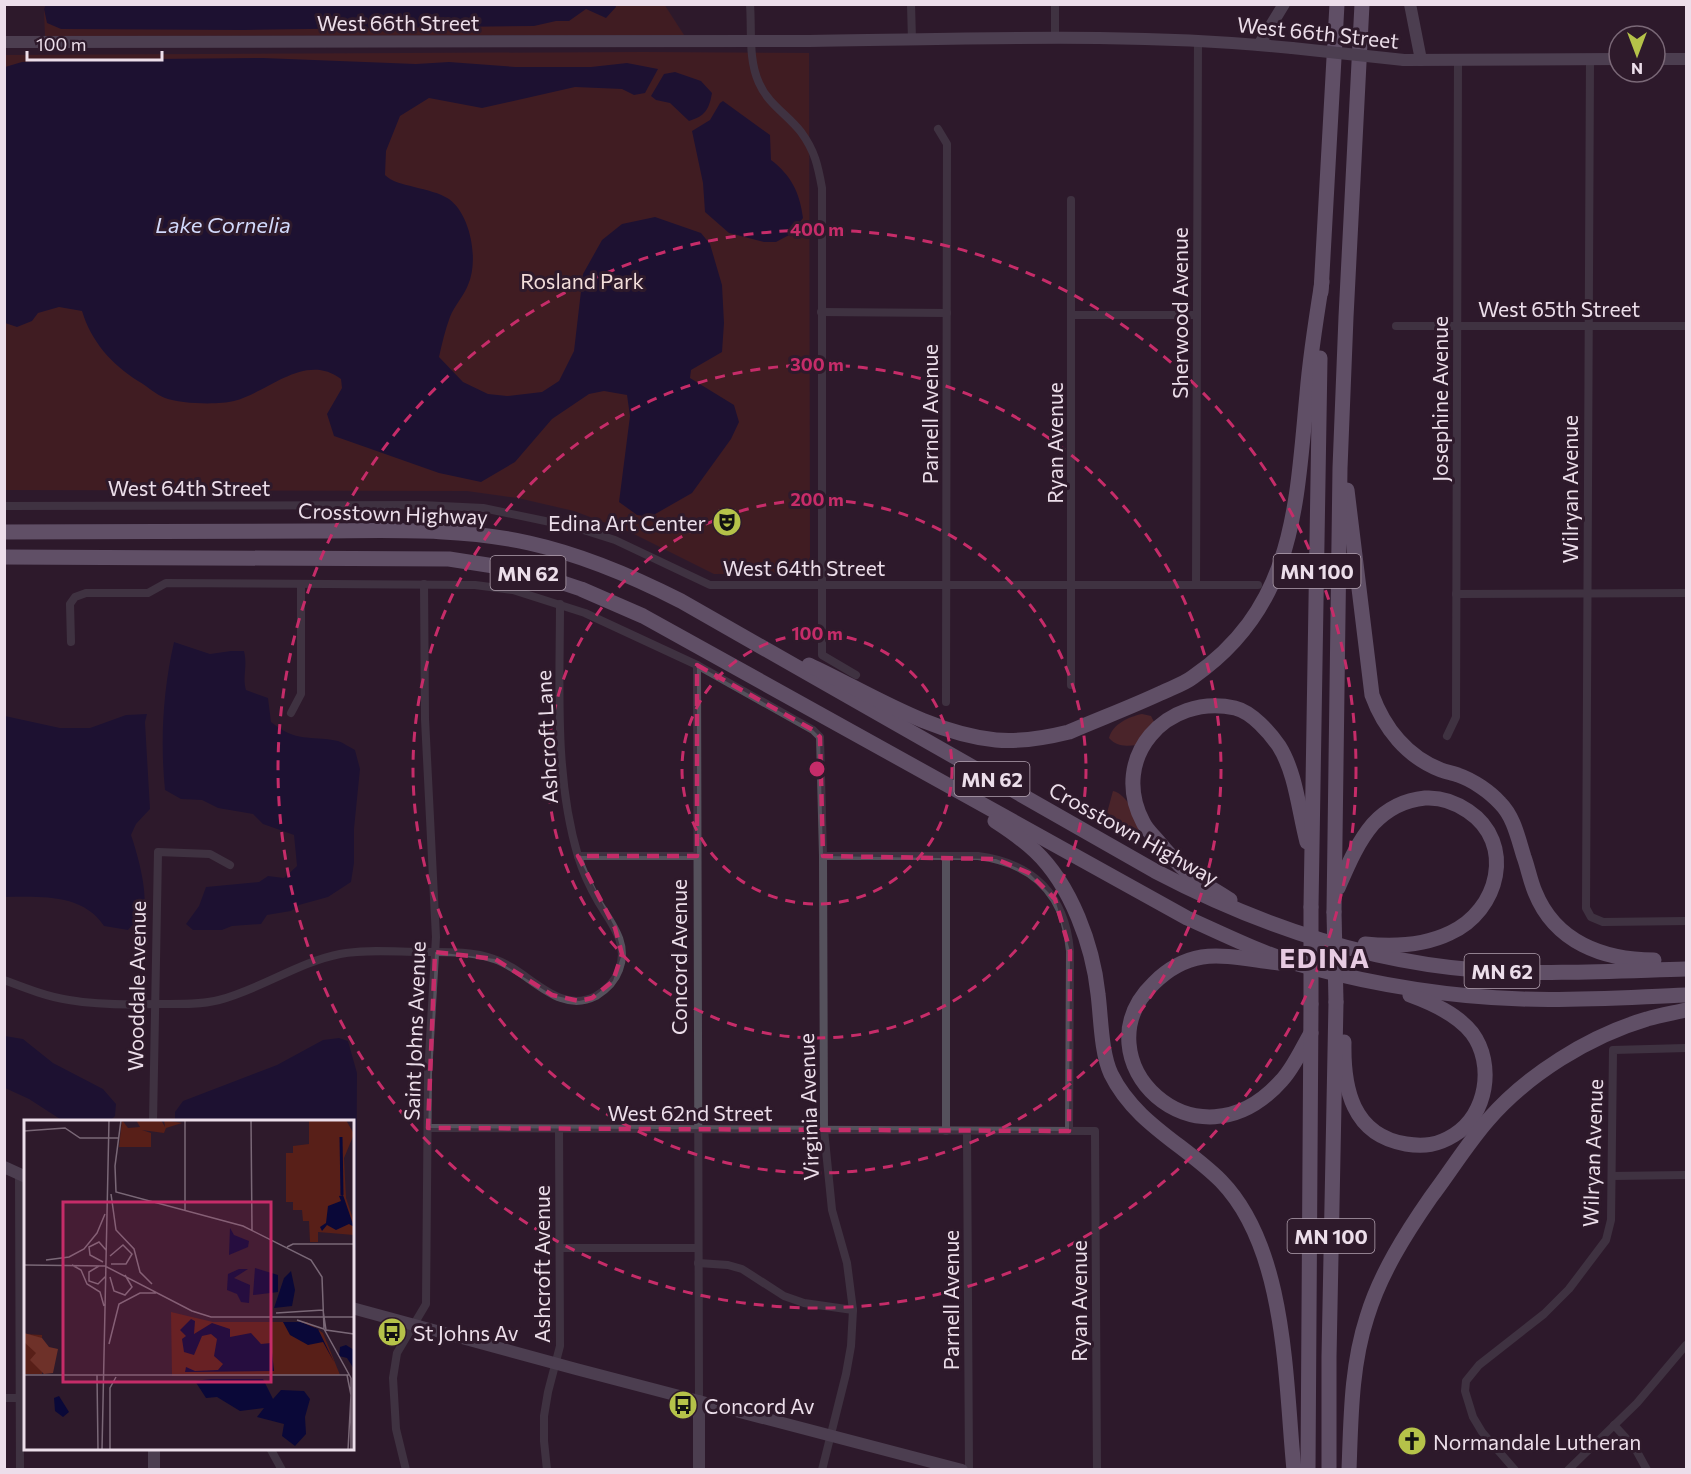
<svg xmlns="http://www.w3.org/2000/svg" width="1691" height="1474" viewBox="0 0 1691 1474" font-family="Commissioner,sans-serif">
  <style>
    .green { fill: #581f18 }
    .forest { fill: #6e3129 }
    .water { fill: #0a0838 }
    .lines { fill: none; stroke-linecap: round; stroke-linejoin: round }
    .street { stroke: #55515c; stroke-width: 8 }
    .secondary { stroke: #726b7d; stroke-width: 12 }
    .highway { stroke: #9d91ae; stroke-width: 15 }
    .secondary-bridge { stroke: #726b7d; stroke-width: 12 }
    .highway-bridge { stroke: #9d91ae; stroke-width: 15 }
    .marked { fill: none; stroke: #c62c69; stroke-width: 4.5; stroke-dasharray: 12 8; stroke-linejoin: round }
    .ring { fill: none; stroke: #c62c69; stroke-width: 3; stroke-dasharray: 10 8 }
    .labels { text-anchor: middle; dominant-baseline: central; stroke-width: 6; stroke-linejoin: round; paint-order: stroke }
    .shield { fill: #2e1a2b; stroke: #b3a3b1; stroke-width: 1.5 }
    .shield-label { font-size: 20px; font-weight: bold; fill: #ecdeea }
    .street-label { font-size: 21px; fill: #ecdeea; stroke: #2e1a2b }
    .park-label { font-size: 21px; fill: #f2ddda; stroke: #2e1a2b }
    .poi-label { font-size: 21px; fill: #ecdeea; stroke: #2e1a2b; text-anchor: start }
    .water-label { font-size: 22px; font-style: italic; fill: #d1d9fb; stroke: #2e1a2b }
    .district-label { font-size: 27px; font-weight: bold; letter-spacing: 1.5px; fill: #e7cbe2; stroke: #2e1a2b }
    .inset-river { fill: none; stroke: #0a0838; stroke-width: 3 }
    .inset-road { fill: none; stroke: #7a6877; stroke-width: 1.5 }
    .view { fill: #c62c69; fill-opacity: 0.15; stroke: #c62c69; stroke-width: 3 }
    .inset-edge { fill: none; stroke: #ecdeea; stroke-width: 3 }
    .centre { fill: #c62c69; stroke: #2e1a2b; stroke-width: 3 }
    .ring-label { font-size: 18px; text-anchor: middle; font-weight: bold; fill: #c62c69; stroke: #2e1a2b; stroke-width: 6; stroke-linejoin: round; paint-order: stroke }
  </style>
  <rect width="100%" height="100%" fill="#2e1a2b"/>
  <g class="green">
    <path d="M46 4H664L684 35 45 36 44 9Z"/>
    <path d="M643 52 809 53 810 573 714 574 630 532 574 511 518 498 467 491 5 490 4 55Z"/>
  </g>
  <g class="forest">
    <path d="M1142 714 1151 716 1154 722 1137 745C1125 746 1117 747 1109 738 1113 724 1128 717 1142 714Z"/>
    <path d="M1113 791C1127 794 1138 818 1139 832L1137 833 1120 830 1108 825 1107 813Z"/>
  </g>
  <g class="water">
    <path d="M46 4H615L616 7 606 18 586 9 569 21H556L534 26 244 30 61 29 47 23 44 9Z"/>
    <path d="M263 58 416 64 449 62 515 67H591L627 63 658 69 645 93 634 95 622 89 575 87 482 108 429 98 400 116 386 151 385 175C396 187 431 187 449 199 471 215 479 261 468 285 464 296 454 306 450 317 445 330 442 344 439 357L463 382 488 394 507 396 542 392 559 381 574 351 583 274 602 240 622 224 655 217 701 233 710 244 722 285 724 323 722 352 691 370 690 378 734 405 739 422 731 439 692 493 650 517 637 515 619 502 630 416 627 395 604 391 589 394 552 419 515 462 481 482 439 473 334 436 327 414 342 388 341 379C305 352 269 392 234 401 219 405 180 404 165 398 156 395 147 386 138 381 111 364 91 341 82 311L59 307 38 313 32 321 17 327 5 323V67L22 62 51 60Z"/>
    <path d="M675 72 701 81 712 93C709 110 705 116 689 121L670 103 656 100 651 96 664 74Z"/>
    <path d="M723 101 770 135 771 160C791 175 800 193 803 218L791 234 776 242H764L729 233 705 212 703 183 692 131 710 120 720 103Z"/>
    <path d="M174 642 210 654 231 651H244C248 667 242 676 246 690L268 698 271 722C297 743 309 735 338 741 344 743 349 747 355 750L360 769 354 829V863L351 882 328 897 299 905 291 911 267 915 261 924 232 926 222 930H193L186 924 199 906 206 887 259 882 268 876 284 878 297 866 294 835 263 824 253 814 218 808 202 800 181 799 165 790C160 741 163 690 174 642Z"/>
    <path d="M147 714 145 722 150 809 136 824 131 835C137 852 149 894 143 911 140 918 133 924 128 930L104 926C82 893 39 897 5 897V716L60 728H90L126 715Z"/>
    <path d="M5 1036 23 1039 53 1063 103 1089 116 1104 115 1116 110 1121H63L29 1099 5 1088Z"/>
    <path d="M339 1038 348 1041 357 1073 356 1250 353 1251 352 1122 175 1121V1112L183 1101 277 1065 323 1040Z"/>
  </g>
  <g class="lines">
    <g class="street">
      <path d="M750 4C752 30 748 59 759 83 768 104 788 115 801 132 815 151 818 166 822 188V655L856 675"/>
      <path d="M911 4 912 40"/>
      <path d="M1055 38V4"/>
      <path d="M1590 59 1586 908 1591 917 1603 922 1686 921"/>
      <path d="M938 129 947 144 946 702"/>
      <path d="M821 312 947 313"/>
      <path d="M1072 315H1197"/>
      <path d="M1396 326H1686"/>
      <path d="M4 506 421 505 483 508 574 527 615 540 710 585H1258"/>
      <path d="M1196 585 1198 40"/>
      <path d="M1456 594 1686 593"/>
      <path d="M71 642 70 604 75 597 86 593H148L166 583 475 585 513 590 585 613 697 665 813 730 820 737 823 856 824 1130 832 1210 847 1263 853 1310 851 1346 846 1374 822 1470"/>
      <path d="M697 665 699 1401"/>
      <path d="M1071 685V200"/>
      <path d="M291 713 301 694V585"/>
      <path d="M1447 736 1456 717 1458 60"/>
      <path d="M578 856H697"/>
      <path d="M823 856H978C1033 863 1065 895 1070 951L1069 1131"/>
      <path d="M946 856V1131"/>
      <path d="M4 980C25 988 48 997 69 1000 98 1005 127 1005 157 1004 177 1004 199 1005 219 1000 261 989 299 962 340 954 364 949 397 952 422 952 446 952 472 951 494 959 529 970 557 1016 596 996 606 990 615 981 619 970 629 944 612 924 599 903 591 889 583 873 578 856 554 775 560 687 560 604"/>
      <path d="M153 1122 158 852 210 854 230 865"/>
      <path d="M428 1128 1095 1131 1097 1470"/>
      <path d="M967 1131 969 1470"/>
      <path d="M19 1174 20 1470"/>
      <path d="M1612 1176 1686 1175"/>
      <path d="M560 1248H698"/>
      <path d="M698 1263 728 1265 742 1269 784 1296 804 1303 853 1310"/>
      <path d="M4 1398H25"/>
      <path d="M1614 1425 1635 1448 1647 1470"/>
      <path d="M270 1448 282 1470"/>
      <path d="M406 1470 396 1429 393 1378 397 1353 426 1304 428 1074 436 937 425 719 424 584"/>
      <path d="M547 1470 544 1441V1416L548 1392 560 1346 559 1129"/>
      <path d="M1515 1470 1482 1432 1473 1417 1465 1391 1466 1381 1479 1365 1544 1314 1569 1289 1606 1240 1611 1220 1613 1050 1686 1048"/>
      <path d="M1568 1470 1637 1403 1686 1345"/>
    </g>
    <g class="secondary">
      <path d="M1410 4 1421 60"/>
      <path d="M4 42C265 42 526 42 787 41 955 40 1124 31 1292 48"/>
      <path d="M1259 45 1284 4"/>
      <path d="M1655 59H1686"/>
      <path d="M1404 60 1619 59"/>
      <path d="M4 1167 26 1177"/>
      <path d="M352 1308 576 1369 962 1470"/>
      <path d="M699 1401V1470"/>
      <path d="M154 1448V1470"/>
    </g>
    <g class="highway">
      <path d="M1321 292 1337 4"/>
      <path d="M1347 490 1372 695C1384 728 1407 757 1441 770 1446 772 1453 773 1458 775 1473 780 1490 792 1500 803 1514 817 1518 838 1524 857 1528 868 1530 880 1535 892 1555 942 1603 960 1654 960"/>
      <path d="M4 532C107 532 210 531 313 531 385 531 458 527 529 543 583 555 632 576 681 601L1155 871C1256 924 1362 961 1476 970 1546 975 1616 971 1686 969"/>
      <path d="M4 557 449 559 494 566 554 580 581 589 643 616 1187 918C1223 934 1267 956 1305 966 1376 985 1449 997 1522 999 1577 1001 1632 997 1686 995"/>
      <path d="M809 665C869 693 929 733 996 740 1020 742 1045 738 1069 732 1099 719 1131 707 1161 693 1171 688 1184 684 1193 677 1295 606 1296 507 1307 394 1310 357 1316 319 1322 282"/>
      <path d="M995 821C1009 830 1023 840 1035 851 1071 885 1093 946 1098 994 1101 1017 1101 1053 1111 1074 1135 1123 1184 1144 1221 1181 1287 1249 1285 1380 1294 1470"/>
      <path d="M1338 888C1348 865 1357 843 1373 824 1387 809 1404 800 1425 798 1441 797 1455 802 1468 811 1516 843 1499 911 1450 933 1423 946 1394 947 1365 944"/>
      <path d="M1230 900C1217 891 1201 883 1188 873 1177 863 1166 851 1157 840 1152 834 1146 829 1143 822 1109 758 1166 693 1235 708 1252 712 1270 733 1279 746 1296 773 1299 812 1307 842"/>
      <path d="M1311 907 1320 358"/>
      <path d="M1334 912 1340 468 1346 317 1362 4"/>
      <path d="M1279 963C1257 961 1224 953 1202 957 1184 960 1167 970 1154 983 1076 1058 1196 1178 1282 1080 1294 1067 1302 1048 1311 1033"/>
      <path d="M1344 1042C1343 1088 1352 1135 1406 1144 1424 1147 1438 1145 1454 1135 1487 1115 1495 1064 1472 1033 1457 1014 1432 1003 1410 995"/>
      <path d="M1308 1470 1311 1004"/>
      <path d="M1329 1470V1357L1336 1002"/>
      <path d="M1349 1470C1351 1418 1351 1366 1367 1317 1380 1274 1406 1233 1431 1197 1450 1172 1467 1144 1488 1120 1527 1075 1589 1036 1647 1019 1659 1015 1673 1013 1686 1010"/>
    </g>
    <path class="secondary-bridge" d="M1292 48 1404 60"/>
    <g class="highway-bridge">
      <path d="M1311 907V1004"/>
      <path d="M1334 912 1336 1002"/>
    </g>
  </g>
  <path d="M0 0H1691V1474H0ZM697 665 813 730 820 737 823 856 996 859 1029 873 1055 899 1070 951 1069 1131 428 1128 435 952 495 959 552 995 579 1001 592 998 613 981 622 954 615 928 578 856H697Z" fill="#2e1a2b" fill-opacity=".55" fill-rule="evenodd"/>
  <path class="marked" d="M697 665 813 730 820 737 823 856 996 859 1029 873 1055 899 1070 951 1069 1131 428 1128 435 952 495 959 552 995 579 1001 592 998 613 981 622 954 615 928 578 856H697Z"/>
  <g class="ring">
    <circle cx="817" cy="769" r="135"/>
    <circle cx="817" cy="769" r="269"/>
    <circle cx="817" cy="769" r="404"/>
    <circle cx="817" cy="769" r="539"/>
  </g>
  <defs>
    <g id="theatre-disc" transform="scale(1.5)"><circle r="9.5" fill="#b5c249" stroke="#2e1a2b"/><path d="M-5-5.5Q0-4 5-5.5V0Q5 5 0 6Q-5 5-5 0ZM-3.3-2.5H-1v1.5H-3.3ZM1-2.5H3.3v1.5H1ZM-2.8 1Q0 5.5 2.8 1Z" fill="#111"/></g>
    <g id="bus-disc" transform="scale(1.5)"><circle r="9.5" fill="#b5c249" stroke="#2e1a2b"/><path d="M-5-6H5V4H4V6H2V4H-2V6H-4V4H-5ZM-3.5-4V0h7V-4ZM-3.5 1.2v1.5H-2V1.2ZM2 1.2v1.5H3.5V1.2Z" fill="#111"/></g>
    <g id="church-disc" transform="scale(1.5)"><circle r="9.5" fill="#b5c249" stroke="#2e1a2b"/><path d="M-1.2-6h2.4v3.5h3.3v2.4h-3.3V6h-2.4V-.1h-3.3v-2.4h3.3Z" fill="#111"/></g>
  </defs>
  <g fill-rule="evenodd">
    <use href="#theatre-disc" x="727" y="522"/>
    <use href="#bus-disc" x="392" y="1332"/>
    <use href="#bus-disc" x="683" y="1405"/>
    <use href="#church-disc" x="1412" y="1441"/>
  </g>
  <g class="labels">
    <g class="shield">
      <rect x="1273.5" y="554" width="87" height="34" rx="4.5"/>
      <rect x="490.5" y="556" width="75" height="34" rx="4.5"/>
      <rect x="954.5" y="762" width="75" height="34" rx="4.5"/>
      <rect x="1464.5" y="954" width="75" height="34" rx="4.5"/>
      <rect x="1287.5" y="1219" width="87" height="34" rx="4.5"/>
    </g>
    <g class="shield-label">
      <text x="1317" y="571">MN 100</text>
      <text x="528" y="573">MN 62</text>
      <text x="992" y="779">MN 62</text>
      <text x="1502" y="971">MN 62</text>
      <text x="1331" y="1236">MN 100</text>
    </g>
    <g class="street-label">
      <text x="398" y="22">West 66th Street</text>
      <text transform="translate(1318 32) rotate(6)">West 66th Street</text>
      <text x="1559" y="308">West 65th Street</text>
      <text transform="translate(1179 313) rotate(-90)">Sherwood Avenue</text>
      <text transform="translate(1439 399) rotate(-90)">Josephine Avenue</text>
      <text transform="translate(929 414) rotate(-90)">Parnell Avenue</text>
      <text transform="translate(1054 443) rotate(-90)">Ryan Avenue</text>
      <text x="189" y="487">West 64th Street</text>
      <text transform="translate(1569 489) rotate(-90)">Wilryan Avenue</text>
      <text transform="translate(393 513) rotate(2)">Crosstown Highway</text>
      <text x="804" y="567">West 64th Street</text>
      <text transform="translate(546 737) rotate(-93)">Ashcroft Lane</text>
      <text transform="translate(1134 833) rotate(29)">Crosstown Highway</text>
      <text transform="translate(678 957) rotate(-90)">Concord Avenue</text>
      <text transform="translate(136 986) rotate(-89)">Wooddale Avenue</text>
      <text transform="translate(414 1031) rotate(-88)">Saint Johns Avenue</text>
      <text transform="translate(808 1107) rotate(-92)">Virginia Avenue</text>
      <text x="690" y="1112">West 62nd Street</text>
      <text transform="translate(1592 1153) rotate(-88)">Wilryan Avenue</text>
      <text transform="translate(541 1264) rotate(-90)">Ashcroft Avenue</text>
      <text transform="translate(950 1300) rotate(-90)">Parnell Avenue</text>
      <text transform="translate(1078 1301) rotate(-90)">Ryan Avenue</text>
    </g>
    <g class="park-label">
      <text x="582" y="280">Rosland Park</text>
    </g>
    <g class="poi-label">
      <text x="706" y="522" text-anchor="end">Edina Art Center</text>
      <text x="413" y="1332">St Johns Av</text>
      <text x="704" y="1405">Concord Av</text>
      <text x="1433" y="1441">Normandale Lutheran</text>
    </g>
    <g class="water-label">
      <text x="223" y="224">Lake Cornelia</text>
    </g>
    <g class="district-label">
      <text x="1325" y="957">EDINA</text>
    </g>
  </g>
  <g transform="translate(24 1120)">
    <rect width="330" height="330" fill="#2e1a2b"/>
    <path d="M98 0 104 8 116 7 112 0H137L141 7 140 0 158 3 142 8 140 13 118 10 127 13V27H95ZM285 0H322L330 14 320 38 322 78 330 102V115L294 112V122H286L285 101H279L278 90H269V82H262V33H269V26L285 24ZM147 192 189 202H283L299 213 316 255 148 256ZM0 214 18 215V254H0Z" fill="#581f18"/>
    <path d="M0 213 18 218 25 227 34 229 29 253 20 254 6 240 12 233 0 222Z" fill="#6e3129"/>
    <path d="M319 75 330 107 325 104 312 110 303 105 298 111 296 107 302 103 304 86 317 81 315 76ZM206 108 210 115 225 121 224 127 205 135ZM231 148 254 155V172L229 175ZM215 149H224L210 158 226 165 225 183 217 182 213 174 203 170 204 154ZM267 151 271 170 268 186 250 188 260 158ZM167 199 171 201 170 214 188 203 206 209V217L227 213 237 224 247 223 250 251 161 252 162 247 171 251 194 250 199 244 190 236 193 219 187 214 178 216 170 235 160 232 158 219 162 216 156 210ZM259 202H277L294 209 310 242 299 222 284 225 266 215ZM322 225 330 230V249L323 238 315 236 316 227ZM187 259H239L249 279 257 270 280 271 286 279 281 297 282 314 271 326 258 316 260 304 233 297 240 288 216 291 193 277 182 278 171 261ZM35 276 45 292 39 297 31 291 30 278Z" fill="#0a0838"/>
    <path class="inset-river" d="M317 17 318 75"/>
    <path class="inset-road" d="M97 0 91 46 92 72 219 106 287 140 298 157 300 209M161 0V91M227 0 228 110M0 11 41 8 56 18H95M87 74 92 110 110 129 116 152 128 164M263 127 269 124H330M86 136 99 125 108 134 102 144H87M22 140 45 137 60 129 73 113 81 94M79 142 66 135 65 127 75 122 82 130M0 145 81 146 168 191 187 197H330M48 145 57 150 63 164 76 172 80 186M75 146 65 152V161L74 164 82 156M86 157 90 171 101 175 108 167 101 155M299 190 302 210 330 214M252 193 299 190M273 200 300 209M300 209 327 258M85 224 95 184 116 173H132M0 255H325M73 255 74 330M323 255 327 275 324 330M78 330 85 0M86 330V268L92 257M327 330V258"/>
    <path class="view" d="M39 82H247V262H39Z"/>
    <rect width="330" height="330" class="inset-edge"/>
  </g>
  <circle cx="817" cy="769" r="9" class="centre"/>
  <g class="ring-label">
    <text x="817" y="236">400 m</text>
    <text x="817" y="371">300 m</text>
    <text x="817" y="506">200 m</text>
    <text x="817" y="640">100 m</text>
  </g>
  <rect width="1691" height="1474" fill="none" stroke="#ecdeea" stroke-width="12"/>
  <g transform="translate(1637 54) rotate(180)"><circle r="28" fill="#2e1a2b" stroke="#7a6877" stroke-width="1.5"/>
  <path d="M0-4.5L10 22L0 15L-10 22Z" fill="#b5c249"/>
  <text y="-9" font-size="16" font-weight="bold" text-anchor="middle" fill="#ecdeea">N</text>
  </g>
  <path d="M27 51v9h135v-9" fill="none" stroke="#ecdeea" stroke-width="3"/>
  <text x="36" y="51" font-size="18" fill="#ecdeea" stroke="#2e1a2b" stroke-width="4.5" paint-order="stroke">100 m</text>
</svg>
